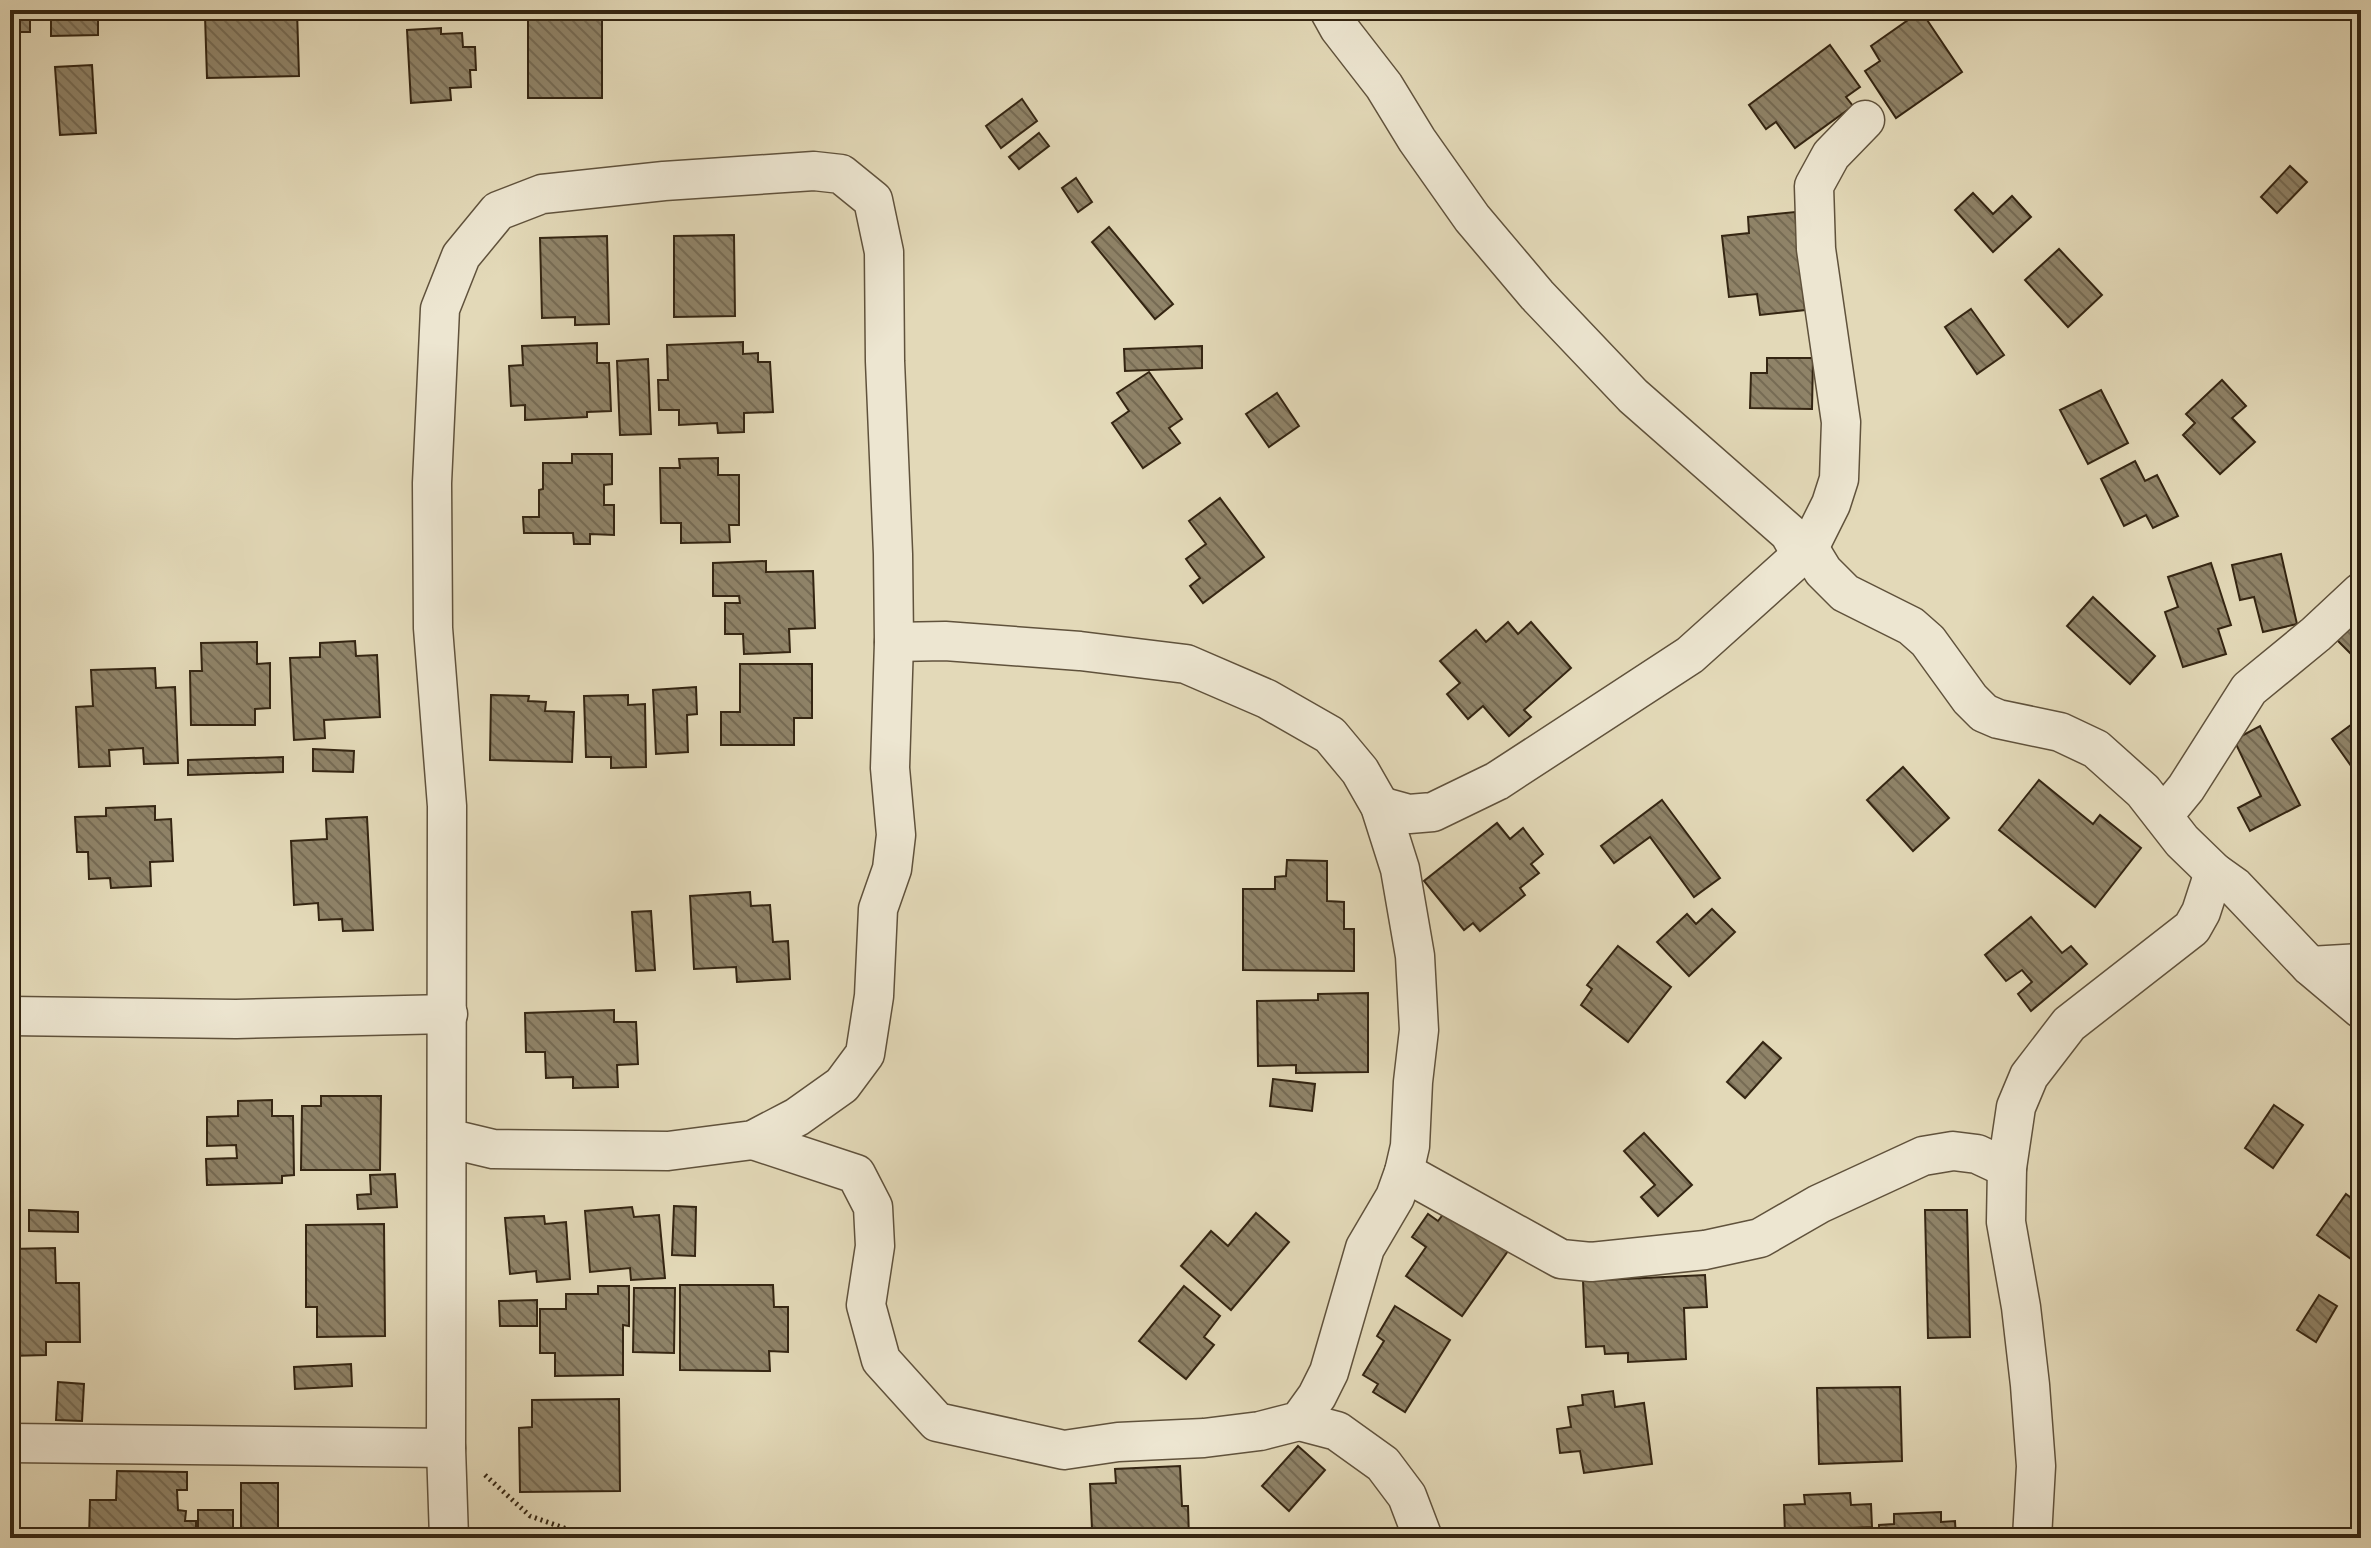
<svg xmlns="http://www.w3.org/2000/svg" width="2371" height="1548" viewBox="0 0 2371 1548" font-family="Alegreya,serif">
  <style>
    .building { fill: url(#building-back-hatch); stroke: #342512; stroke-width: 2 }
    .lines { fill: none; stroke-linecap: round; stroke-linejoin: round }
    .street-casing { stroke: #60523c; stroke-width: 41 }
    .path { stroke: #342512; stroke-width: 5; stroke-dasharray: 2 4; stroke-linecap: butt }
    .street { stroke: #ede6d1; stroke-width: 38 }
  </style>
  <defs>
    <pattern id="building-back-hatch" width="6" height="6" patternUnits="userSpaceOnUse" patternTransform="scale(2)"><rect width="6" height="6" fill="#8f8368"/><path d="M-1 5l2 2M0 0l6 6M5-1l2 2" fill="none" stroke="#766b54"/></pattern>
  </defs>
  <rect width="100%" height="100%" fill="#e3d9b8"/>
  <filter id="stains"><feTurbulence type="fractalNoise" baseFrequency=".0025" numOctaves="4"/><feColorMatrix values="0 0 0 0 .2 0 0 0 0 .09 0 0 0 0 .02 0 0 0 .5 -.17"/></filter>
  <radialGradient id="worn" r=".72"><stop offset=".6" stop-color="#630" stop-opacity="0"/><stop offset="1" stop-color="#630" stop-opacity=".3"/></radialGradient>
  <g class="building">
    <path d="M10 10H98V35L51 36V13H30V32H10Z"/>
    <path d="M245 10H297L299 76 207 78 205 16 245 15Z"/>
    <rect x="528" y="10" width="74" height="88"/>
    <path d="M1921 11 1962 72 1896 118 1865 71 1880 61 1871 46Z"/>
    <path d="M441 28V34L462 33 463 47H475L476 70H470L471 87 450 88 451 100 411 103 407 30Z"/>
    <path d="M1830 45 1860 87 1846 97 1853 106 1795 148 1776 122 1766 129 1749 105Z"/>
    <path d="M92 65 96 133 60 135 55 67Z"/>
    <path d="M1022 99 1037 121 1001 148 986 126Z"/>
    <path d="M1039 133 1049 146 1019 169 1009 157Z"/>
    <path d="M2290 166 2307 182 2277 213 2261 197Z"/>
    <path d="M1076 178 1092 202 1078 212 1062 188Z"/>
    <path d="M1973 193 1993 214 2012 196 2031 217 1993 252 1955 210Z"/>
    <path d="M1795 212 1805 310 1760 315 1757 294 1729 297 1722 236 1749 233 1748 217Z"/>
    <path d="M1109 227 1173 304 1155 319 1092 242Z"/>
    <path d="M734 235 735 316 674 317V236Z"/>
    <path d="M607 236 609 324 575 325V317L542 318 540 238Z"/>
    <path d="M2059 249 2102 295 2068 327 2025 280Z"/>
    <path d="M1971 309 2004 355 1977 374 1945 327Z"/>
    <path d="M743 342V354L758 353V362H770L773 412 744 413V432L718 433 717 423 679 425V410H659L658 380H668L667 345Z"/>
    <path d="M597 343V363H609L611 411 587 412V417L525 420V405L511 406 509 366 523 365 522 346Z"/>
    <path d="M1202 346V368L1125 371 1124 349Z"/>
    <path d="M1767 358H1813L1812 409 1750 408 1751 373H1767Z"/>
    <path d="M648 359 651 434 620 435 617 361Z"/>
    <path d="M1149 372 1182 419 1169 428 1180 443 1143 468 1112 423 1129 411 1117 393Z"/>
    <path d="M2222 380 2246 406 2232 418 2255 442 2220 474 2183 435 2195 423 2186 414Z"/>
    <path d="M2101 390 2128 443 2088 464 2060 410Z"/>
    <path d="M1277 393 1299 426 1269 447 1246 414Z"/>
    <path d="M572 454H612V484L604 485V505H614V535L590 534V544H574L573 533H524L523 517H539V490L543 489V463H572Z"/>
    <path d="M718 458V475H739V525H729L730 542 681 543V523H661L660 468H680L679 459Z"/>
    <path d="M2135 461 2145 481 2157 475 2178 516 2153 528 2146 515 2124 526 2101 479Z"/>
    <path d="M1220 498 1264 557 1203 603 1190 586 1200 578 1186 559 1206 544 1189 521Z"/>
    <path d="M2281 554 2297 624 2263 632 2254 597 2240 600 2232 565Z"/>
    <path d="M766 561V572L813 571 815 628 789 629 790 652 744 654 743 634H725V603H740L739 596H713V563Z"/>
    <path d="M2211 563 2231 625 2218 629 2226 654 2183 667 2165 612 2178 607 2168 577Z"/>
    <path d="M2093 597 2155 656 2130 684 2067 626Z"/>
    <path d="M2361 615V664L2337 640Z"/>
    <path d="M1508 622 1518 634 1531 622 1571 668 1524 710 1531 717 1509 736 1483 706 1468 719 1447 694 1460 683 1440 661 1476 630 1486 642Z"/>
    <path d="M355 641 356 656 377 655 380 717 324 720 325 738 294 740 290 658 320 657V643Z"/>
    <path d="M257 642V664L270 663V708L255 709V725H191L190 671H202L201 643Z"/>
    <path d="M740 664H812V718H794V745H721V712H740Z"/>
    <path d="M155 668 156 688 175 687 178 763 144 764 143 748 109 750 110 766 79 767 76 707 93 706 91 670Z"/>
    <path d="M696 687 697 714 687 715 688 752 656 754 653 690Z"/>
    <path d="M491 695 529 696 528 701 546 702 545 711 574 712 572 762 490 760Z"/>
    <path d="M628 695V705L645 704 646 767 611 768V757H586L584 696Z"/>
    <path d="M2359 719 2361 722V780L2332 739Z"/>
    <path d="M2260 726 2300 805 2250 831 2238 808 2261 796 2234 740Z"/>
    <path d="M313 749 354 751 353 772 313 771Z"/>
    <path d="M283 757V772L188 775V760Z"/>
    <path d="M1903 767 1949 818 1913 851 1867 800Z"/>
    <path d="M2039 780 2093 824 2100 815 2141 848 2095 907 1999 830Z"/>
    <path d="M1662 800 1720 878 1694 897 1650 837 1614 863 1601 846Z"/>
    <path d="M155 806V820L171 819 173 861 150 862 151 886 111 888 110 878 89 879 88 852H77L75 817 106 816V808Z"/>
    <path d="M367 817 373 930 343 931 342 919 319 920 318 903 294 905 291 841 327 839 326 819Z"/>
    <path d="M1497 823 1510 839 1523 828 1543 854 1531 864 1539 873 1520 888 1525 895 1480 931 1473 923 1464 930 1424 881Z"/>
    <path d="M1287 860 1327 861V901L1344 902V929H1354V971L1243 970V889H1275V877L1286 876Z"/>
    <path d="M750 892 751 906 770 905 773 942 788 941 790 979 737 982 736 967 694 969 690 896Z"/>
    <path d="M1712 909 1735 932 1689 976 1657 942 1687 914 1696 924Z"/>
    <path d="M651 911 655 970 636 971 632 912Z"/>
    <path d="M2031 917 2062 953 2071 946 2087 964 2031 1011 2018 994 2032 982 2022 970 2006 981 1985 955Z"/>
    <path d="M1618 946 1671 987 1628 1042 1581 1005 1592 989 1587 985Z"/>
    <path d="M1368 993V1072L1296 1073V1065L1258 1066 1257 1001 1318 1000V994Z"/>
    <path d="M614 1010V1022H636L638 1064 617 1065 618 1087 573 1088V1077L546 1078 545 1052H526L525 1013Z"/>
    <path d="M1763 1042 1781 1058 1745 1098 1727 1082Z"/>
    <path d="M1273 1079 1315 1084 1312 1111 1270 1106Z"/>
    <path d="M321 1096H381L380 1170H301L302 1106H321Z"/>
    <path d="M272 1100V1116H293L294 1175 282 1176V1183L207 1185 206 1159 237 1158 236 1145 207 1146V1117L238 1116V1101Z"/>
    <path d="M2274 1105 2303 1125 2273 1168 2245 1148Z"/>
    <path d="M1644 1133 1692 1185 1658 1216 1641 1197 1655 1185 1624 1151Z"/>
    <path d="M395 1174 397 1207 358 1209 357 1195 371 1194 370 1175Z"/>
    <path d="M2346 1194 2361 1205V1266L2317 1235Z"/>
    <path d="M674 1206 696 1207 695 1256 672 1255Z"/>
    <path d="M632 1207 634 1217 659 1215 665 1278 631 1280 630 1268 590 1272 585 1211Z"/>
    <path d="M1448 1208 1508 1251 1462 1316 1406 1276 1426 1247 1412 1237 1428 1214 1438 1221Z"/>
    <path d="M29 1210 78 1212V1232L29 1231Z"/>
    <path d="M1925 1210H1967L1970 1337 1928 1338Z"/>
    <path d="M1256 1213 1289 1242 1231 1310 1181 1266 1211 1231 1228 1246Z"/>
    <path d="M544 1216 545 1224 566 1222 570 1279 537 1282 536 1271 510 1274 505 1218Z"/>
    <path d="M384 1224 385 1336 317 1337V1307H306V1225Z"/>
    <path d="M55 1248 56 1283H79L80 1342H46V1355L10 1356V1249Z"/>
    <path d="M1705 1275 1707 1307 1684 1308 1686 1359 1628 1362V1353L1605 1354 1604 1346 1586 1347 1583 1281Z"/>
    <path d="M680 1285H773L774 1307H788V1352L769 1351 770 1371 680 1370Z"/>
    <path d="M598 1286H629V1326L623 1325V1375L555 1376V1353H540V1309H566V1294H598Z"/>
    <path d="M1184 1286 1220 1316 1204 1337 1214 1345 1186 1379 1139 1341Z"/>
    <path d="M634 1288H675L674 1353 633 1352Z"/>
    <path d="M2319 1295 2337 1306 2316 1342 2297 1330Z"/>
    <path d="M537 1300V1326H500L499 1301Z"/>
    <path d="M1395 1306 1450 1340 1405 1412 1373 1392 1378 1384 1363 1375 1384 1341 1377 1336Z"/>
    <path d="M351 1364 352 1386 295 1389 294 1367Z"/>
    <path d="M58 1382 84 1384 82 1421 56 1420Z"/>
    <path d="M1900 1387 1902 1461 1819 1464 1817 1388Z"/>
    <path d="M1613 1391 1615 1407 1644 1403 1652 1464 1584 1473 1580 1451 1560 1453 1557 1429 1571 1427 1568 1407 1583 1405 1582 1395Z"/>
    <path d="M619 1399 620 1491 520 1492 519 1428 532 1427V1400Z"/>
    <path d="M1298 1446 1325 1470 1289 1511 1262 1486Z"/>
    <path d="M1180 1466 1182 1506H1188L1189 1538H1112V1528L1092 1529 1090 1484 1116 1483 1115 1469Z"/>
    <path d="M117 1471 187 1472V1490H177L178 1510 186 1511 185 1521H196V1538H89L90 1500H116Z"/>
    <rect x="241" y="1483" width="37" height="55"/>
    <path d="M1850 1493 1851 1505 1871 1504 1872 1527 1851 1528 1852 1538H1824V1533L1785 1535 1784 1505 1805 1504 1804 1495Z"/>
    <rect x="198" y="1510" width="35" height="28"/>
    <path d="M1941 1512V1522L1955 1521 1956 1538H1879V1525L1894 1524V1514Z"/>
  </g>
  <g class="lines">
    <g class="street-casing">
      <g id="street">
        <path d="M1329 10 1339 28 1384 86 1417 140 1472 218 1537 295 1633 396 1789 533 1801 554"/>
        <path d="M1809 548 1823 571 1845 593 1911 626 1928 641 1970 699 1984 713 1998 719 2060 732 2096 749 2143 791 2182 841 2214 872 2235 887 2310 966 2361 1009"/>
        <path d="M1380 806 1409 814 1433 812 1497 781 1690 655 1809 548 1831 504 1839 479 1841 422 1816 249 1814 186 1831 155 1865 120"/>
        <path d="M2163 816 2186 788 2249 689 2316 634 2361 592"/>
        <path d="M2310 966 2361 963"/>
        <path d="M10 1016 236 1019 448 1014"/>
        <path d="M447 1138 493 1149 668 1151 753 1140 797 1117 842 1085 865 1054 874 996 878 909 892 869 896 835 890 768 894 642 893 554 885 361 884 252 873 200 841 174 814 171 664 181 542 194 498 211 461 256 440 309 432 483 433 628 447 806 446 1448 449 1538"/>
        <path d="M753 1140 856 1174 873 1207 875 1246 866 1305 881 1360 937 1422 1064 1450 1118 1442 1204 1438 1260 1431 1299 1421 1317 1396 1329 1372 1365 1248 1395 1197 1404 1172 1410 1146 1413 1082 1419 1030 1415 956 1400 869 1380 806 1360 771 1330 735 1267 699 1186 664 1080 651 945 641 894 642"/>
        <path d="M1404 1172 1561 1259 1591 1262 1649 1256 1705 1250 1760 1238 1819 1204 1923 1156 1953 1151 1977 1154 2007 1168"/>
        <path d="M1299 1421 1337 1431 1383 1464 1407 1496 1423 1538"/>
        <path d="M10 1443 446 1448"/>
        <path d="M2032 1538 2036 1466 2030 1385 2021 1307 2006 1222 2007 1168 2016 1107 2029 1076 2069 1024 2192 928 2201 912 2214 872"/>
      </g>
    </g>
    <path class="path" d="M485 1475 530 1516 593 1538"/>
    <use href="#street" class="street"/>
  </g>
  <rect width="2371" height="1548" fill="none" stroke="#e3d9b8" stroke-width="40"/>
  <rect x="12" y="12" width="2347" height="1524" fill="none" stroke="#342512" stroke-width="4"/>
  <rect x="20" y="20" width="2331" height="1508" fill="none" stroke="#342512" stroke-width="2"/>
  <rect width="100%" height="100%" filter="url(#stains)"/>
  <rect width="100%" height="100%" fill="url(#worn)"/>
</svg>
